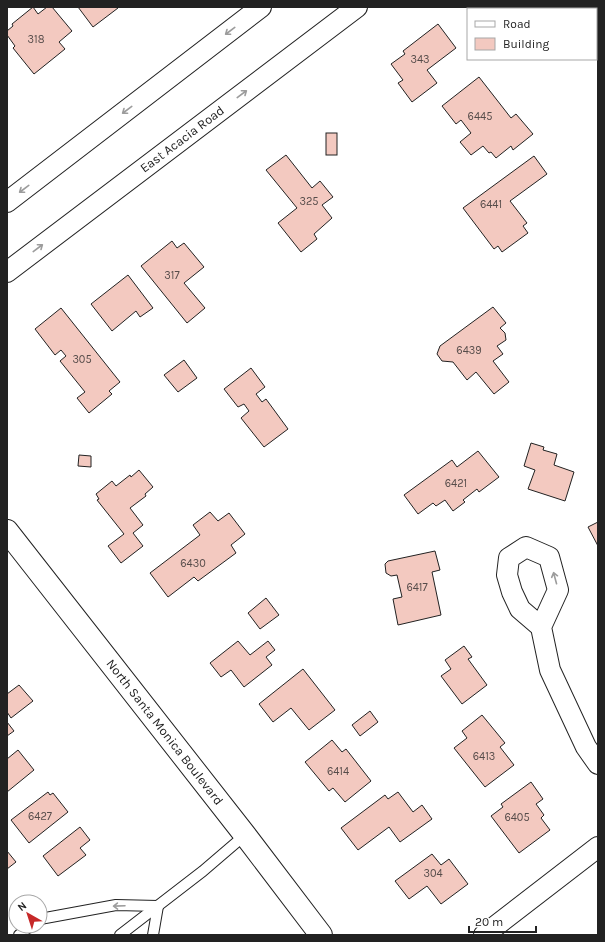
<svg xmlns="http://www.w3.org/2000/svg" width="605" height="942" viewBox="0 0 605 942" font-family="Karla,sans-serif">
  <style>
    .building { fill: #f3c9c0; stroke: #222 }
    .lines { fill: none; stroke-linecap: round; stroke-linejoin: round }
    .service-casing { stroke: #222; stroke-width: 12 }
    .minor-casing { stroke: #222; stroke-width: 22 }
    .tertiary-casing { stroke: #222; stroke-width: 24 }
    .service { stroke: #fff; stroke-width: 10 }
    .minor { stroke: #fff; stroke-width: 20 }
    .tertiary { stroke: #fff; stroke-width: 22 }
    .oneway { stroke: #9c9c9c }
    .labels { text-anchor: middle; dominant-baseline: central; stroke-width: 3; stroke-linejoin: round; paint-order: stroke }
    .number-label { font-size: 11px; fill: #564c4a }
    .street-label { font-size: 13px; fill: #222; stroke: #fff }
  </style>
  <rect width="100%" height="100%" fill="#fff"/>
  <g class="building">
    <path d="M33 7 38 14 47 7H52L72 31 59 42 65 49 34 74 13 48 15 46 7 35V31L13 26 12 24Z"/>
    <path d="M78 7H117L118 8 93 27Z"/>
    <path d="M438 24 456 48 427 70 437 83 412 102 398 83 403 80 391 64 405 54 403 51Z"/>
    <path d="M479 77 511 118 516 114 533 134 513 150 511 146 496 158 491 152 489 153 483 146 471 155 460 142 471 133 461 120 456 124 442 106Z"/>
    <rect x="326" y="133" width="11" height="22"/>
    <path d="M286 155 312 188 320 181 333 197 322 205 332 218 314 234 317 239 301 252 278 223 297 208 266 170Z"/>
    <path d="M534 156 547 174 510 201 527 223 523 226 528 233 502 252 498 246 494 249 463 208Z"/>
    <path d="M172 241 177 248 184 243 204 267 184 283 205 308 187 323 141 266Z"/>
    <path d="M128 275 153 308 140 317 136 311 112 331 91 304Z"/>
    <path d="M493 307 506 323 500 328 505 333 506 340 497 346 503 354 493 361 509 382 494 394 476 372 467 380 453 362 442 361 437 354 440 346Z"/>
    <path d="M61 308 120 382 109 391 112 394 89 413 77 398 85 392 60 361 66 356 61 350 55 355 35 329Z"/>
    <path d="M184 360 197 378 178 392 164 375Z"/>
    <path d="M251 368 265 387 256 394 262 402 266 399 288 429 264 447 241 418 249 411 244 404 238 407 224 389Z"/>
    <path d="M531 443 544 447 543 450 557 454 554 465 574 472 565 501 528 489 535 470 524 466Z"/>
    <path d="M478 451 499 477 479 492 477 489 463 500 465 502 453 511 445 500 436 506 433 503 418 514 404 495 452 460 457 467Z"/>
    <path d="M79 455 91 456V467L78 466Z"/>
    <path d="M139 470 153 487 145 494 146 496 130 508 143 525 133 533 143 546 121 563 108 546 124 534 97 500 99 499 96 494 112 481 116 486 130 475 131 477Z"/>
    <path d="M210 512 218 521 229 513 245 534 231 545 236 553 198 581 194 577 168 597 150 573 200 535 193 525Z"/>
    <path d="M598 522V546L588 527Z"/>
    <path d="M435 551 440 570 432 572 441 615 398 625 393 599 402 597 397 575 391 576 386 573 385 564 388 561Z"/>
    <path d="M266 598 279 615 260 629 248 613Z"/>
    <path d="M238 641 250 655 268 641 275 650 266 657 272 665 244 687 231 670 221 677 210 663Z"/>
    <path d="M464 646 472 657 468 659 487 685 462 704 441 676 451 669 445 660Z"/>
    <path d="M303 669 335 710 309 730 291 708 273 722 259 704Z"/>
    <path d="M19 685 33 701 11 718 7 712V694Z"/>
    <path d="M370 711 378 722 360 736 352 725Z"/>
    <path d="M482 715 505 743 500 747 514 765 485 787 454 748 467 738 462 731Z"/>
    <path d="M7 722 14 731 7 736Z"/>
    <path d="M332 740 342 752 346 749 371 781 345 802 333 788 329 791 305 762Z"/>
    <path d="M18 750 34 770 7 792V759Z"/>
    <path d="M531 782 543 799 536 804 544 815 541 818 550 830 519 853 491 816 503 807 501 804Z"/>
    <path d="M48 792 50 795 53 793 68 812 29 843 11 820Z"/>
    <path d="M398 792 413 812 422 805 432 819 400 842 389 827 358 850 341 828 385 795 388 799Z"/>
    <path d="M80 827 90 840 80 848 86 855 58 876 43 856Z"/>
    <path d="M7 851 16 862 7 869Z"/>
    <path d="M432 854 441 865 449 859 468 884 441 904 427 886 409 899 395 881Z"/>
  </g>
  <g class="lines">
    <g class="service-casing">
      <g id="service">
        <path d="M40 919 116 905 158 906"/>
        <path d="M19 935 30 926"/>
        <path d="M120 935 203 871 245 835"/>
        <path d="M153 935 158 906"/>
      </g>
    </g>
    <g class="minor-casing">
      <g id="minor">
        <path d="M7 202 261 7"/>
        <path d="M7 272 357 7"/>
        <path d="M541 627 558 590 549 557 526 547 509 558 507 575 512 592 520 609 541 627 550 670 586 747 598 764"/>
        <path d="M484 935 598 847"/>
      </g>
    </g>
    <g class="tertiary-casing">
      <path id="tertiary" d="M7 531 245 835 321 935"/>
    </g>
    <use href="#service" class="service"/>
    <use href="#minor" class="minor"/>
    <use href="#tertiary" class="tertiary"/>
  </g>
  <defs><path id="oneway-shaft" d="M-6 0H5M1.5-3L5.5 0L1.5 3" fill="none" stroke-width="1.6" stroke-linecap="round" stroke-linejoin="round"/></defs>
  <g class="oneway">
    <use href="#oneway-shaft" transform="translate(230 31) rotate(143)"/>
    <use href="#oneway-shaft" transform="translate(242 94) rotate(-37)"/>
    <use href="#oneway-shaft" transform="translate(127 110) rotate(143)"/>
    <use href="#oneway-shaft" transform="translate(24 189) rotate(143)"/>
    <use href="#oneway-shaft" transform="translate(38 248) rotate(-37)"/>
    <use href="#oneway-shaft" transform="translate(555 578) rotate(-105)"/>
    <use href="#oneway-shaft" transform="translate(119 906) rotate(178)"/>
  </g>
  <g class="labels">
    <g class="number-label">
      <text x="36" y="39">318</text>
      <text x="420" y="59">343</text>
      <text x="480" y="116">6445</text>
      <text x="309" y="201">325</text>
      <text x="491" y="204">6441</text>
      <text x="172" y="275">317</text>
      <text x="469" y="350">6439</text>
      <text x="82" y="359">305</text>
      <text x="456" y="483">6421</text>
      <text x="193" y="563">6430</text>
      <text x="417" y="587">6417</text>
      <text x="484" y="756">6413</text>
      <text x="338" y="771">6414</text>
      <text x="40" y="816">6427</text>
      <text x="517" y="817">6405</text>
      <text x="433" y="873">304</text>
    </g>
    <g class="street-label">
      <text transform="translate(182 139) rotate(-37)">East Acacia Road</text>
      <text transform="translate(165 732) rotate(52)">North Santa Monica Boulevard</text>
    </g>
  </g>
  <rect width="605" height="942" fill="none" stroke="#222222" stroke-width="16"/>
  <rect x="467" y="8" width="130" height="52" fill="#ffffff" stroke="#a7a7a7"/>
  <rect x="475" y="21" width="20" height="6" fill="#ffffff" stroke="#a7a7a7"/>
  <text x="503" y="28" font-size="12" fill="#222222">Road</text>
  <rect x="475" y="38" width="20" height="12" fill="#f3c9c0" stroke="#a7a7a7"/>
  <text x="503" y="48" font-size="12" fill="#222222">Building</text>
  <g transform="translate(28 914) rotate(321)"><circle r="19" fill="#ffffff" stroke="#a7a7a7"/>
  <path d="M0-3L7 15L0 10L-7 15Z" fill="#c62828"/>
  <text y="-6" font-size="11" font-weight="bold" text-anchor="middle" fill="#222222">N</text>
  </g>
  <path d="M469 926v6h67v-6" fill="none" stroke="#222222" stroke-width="2"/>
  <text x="475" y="926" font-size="12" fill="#222222" stroke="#ffffff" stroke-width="3" paint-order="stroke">20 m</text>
</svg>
